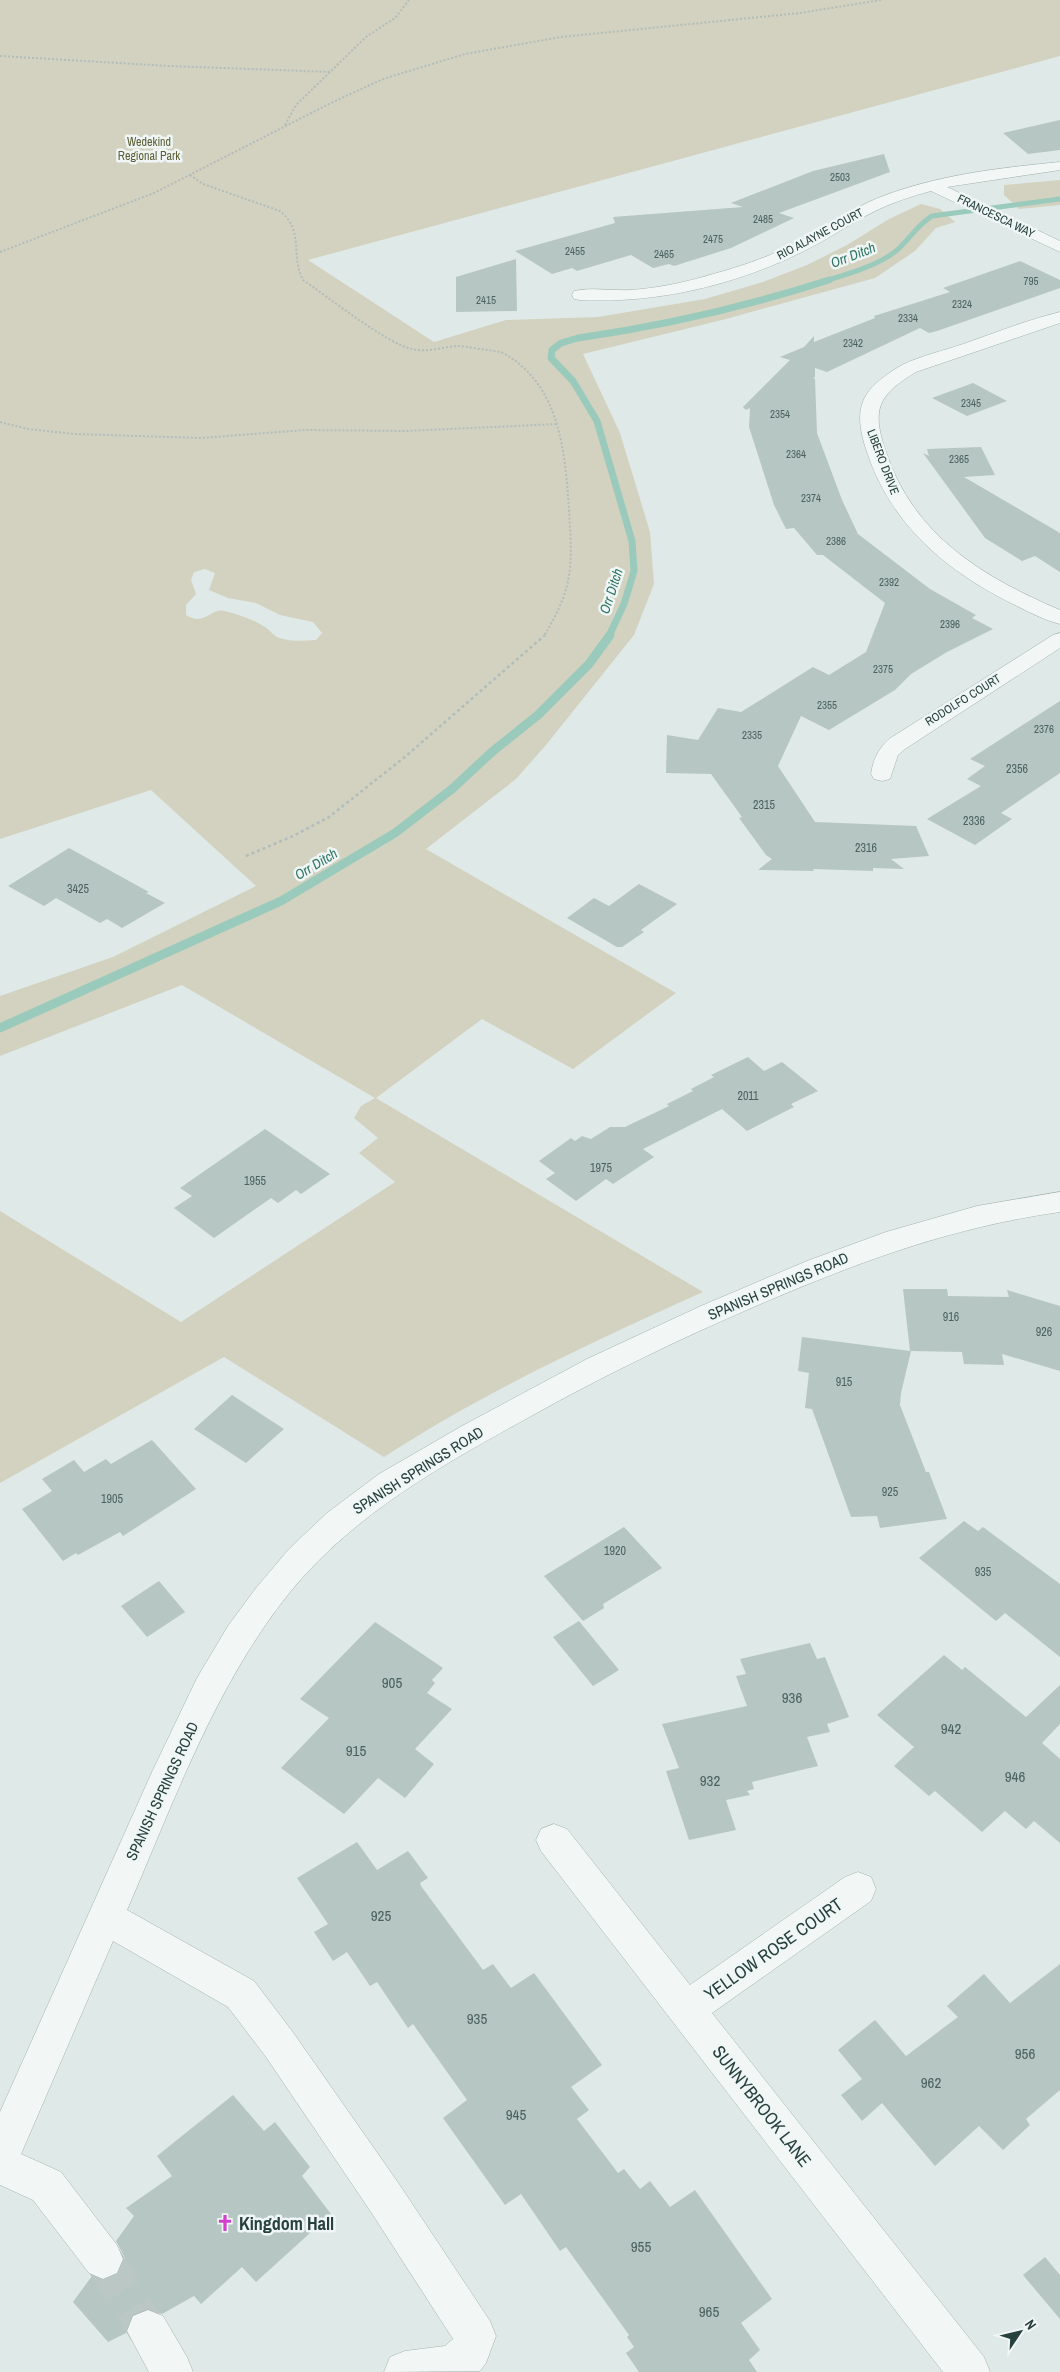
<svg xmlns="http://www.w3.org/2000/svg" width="1060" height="2372" viewBox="0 0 1060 2372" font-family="'Archivo Narrow',sans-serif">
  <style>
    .green { fill: #d3d2c0; fill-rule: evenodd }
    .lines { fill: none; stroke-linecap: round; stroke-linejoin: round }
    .stream-far2 { stroke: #99cabc; stroke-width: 5 }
    .stream-far1 { stroke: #99cabc; stroke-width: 7 }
    .stream { stroke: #99cabc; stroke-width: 9 }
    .building { fill: #b6c6c3 }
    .minor-tunnel { stroke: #bac7c5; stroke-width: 38; stroke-dasharray: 38 19; stroke-linecap: butt }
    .minor-casing { stroke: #a4b3b0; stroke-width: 1 }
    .path-far1 { stroke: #b1bdba; stroke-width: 2; stroke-dasharray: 2 2; stroke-linecap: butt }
    .path { stroke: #b1bdba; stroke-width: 2.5; stroke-dasharray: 3 3; stroke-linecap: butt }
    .minor { fill: #f2f7f6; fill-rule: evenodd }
    .labels { text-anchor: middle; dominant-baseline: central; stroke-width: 5; stroke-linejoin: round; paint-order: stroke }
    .far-number-label { font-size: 11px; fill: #4b625e }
    .far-park-label { font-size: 12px; fill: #5c5d34; stroke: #eff6f5 }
    .far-street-label { font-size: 12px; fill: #27413c; stroke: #eff6f5 }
    .number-label { font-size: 12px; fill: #4b625e }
    .far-water-label { font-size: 14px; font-style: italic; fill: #307664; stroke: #eff6f5 }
    .street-label { font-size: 15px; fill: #27413c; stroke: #eff6f5 }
    .near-number-label { font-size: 15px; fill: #4b625e }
    .near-street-label { font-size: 18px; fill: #27413c; stroke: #eff6f5 }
    .near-poi-label { font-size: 18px; font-weight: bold; fill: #27413c; stroke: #eff6f5; text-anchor: start }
  </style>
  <rect width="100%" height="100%" fill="#dfe9e7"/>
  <g class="green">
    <path d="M0 0H1060V56L308 260 434 342 506 320 598 317 705 299 763 282 807 265 847 245 889 219 921 204 940 209 955 222 936 228 915 251 875 278 722 320 583 354 620 433 650 532 654 584 634 635 546 745 516 779 426 849 676 993 573 1069 482 1019 376 1098 703 1292C594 1341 484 1392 384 1457L224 1357 0 1483V1211L181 1322 395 1182 359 1153 378 1138 354 1118 361 1106 375 1098 182 985 0 1056V996L113 957 256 886 151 790 0 839ZM205 569 215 573 209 590 228 598 256 603 280 615 313 622 322 633 316 640C303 641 289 642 277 637 273 635 270 630 265 627 255 620 237 614 225 611 211 607 205 627 186 615V605L196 594 191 580 194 572Z"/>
    <path d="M1060 180V205L1019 209 1004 195V185Z"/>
  </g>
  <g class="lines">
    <path class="stream-far2" d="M825 281C848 274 877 266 896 251 909 240 917 225 932 216L1060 199"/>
    <path class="stream-far1" d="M609 636 624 604 634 571 632 541 597 421 573 381 551 358 552 350 561 343 578 338C663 326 748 306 829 280"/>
    <path class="stream" d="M0 1028 281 901 395 833 452 789 493 751 538 715 589 664 610 635"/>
  </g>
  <g class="building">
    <path d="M1060 120V150L1028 154 1003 133Z"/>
    <path d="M884 154 890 172 779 213 794 218 731 248 674 266 669 264 653 268 631 255 577 271 572 268 552 274 515 251 615 223 613 217 743 207 731 203 813 171Z"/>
    <path d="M516 259 517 311 456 312V277Z"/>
    <path d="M1020 261 1060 280V288L937 331 929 333 920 328 827 372 815 368V377L813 378 815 379 817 433 842 500 858 534 930 589 976 615 972 618 993 629 947 652 911 674 895 690 829 730 801 716 778 766 815 822 916 826 929 856 891 859 904 869 873 868V871L813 869 814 871 758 870 772 859 766 855 739 818 742 817 711 774 666 773 667 735 698 740 718 708 741 712 813 667 829 675 866 652 885 603 823 555H817L794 528 786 529 774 505 749 427 750 408 746 410 743 407 790 360 780 357 804 347 814 336V342L875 318 874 316 950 292 943 288Z"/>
    <path d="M973 383 1007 401 967 416 932 398Z"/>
    <path d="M981 447 995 475 964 477 1060 533V572L1035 556 1022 561 985 538 923 453 929 456 927 449Z"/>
    <path d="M1060 701V773L1001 813 1012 819 975 845 927 819 981 786 967 779 985 766 970 759Z"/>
    <path d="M69 848 149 892 146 893 165 903 122 928 107 919 100 923 56 898 44 906 8 886Z"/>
    <path d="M639 884 677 904 641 930 644 932 622 947H617L567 918 594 898 609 906Z"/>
    <path d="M748 1057 764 1071 782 1062 818 1091 791 1104 794 1107 747 1131 722 1109 643 1149 654 1157 613 1184 606 1179 576 1201 546 1179 555 1173 539 1161 571 1138 575 1141 582 1136 591 1139 610 1127H625L669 1106 667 1104 693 1091 691 1089 714 1077 711 1075Z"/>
    <path d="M265 1129 330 1174 301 1194 296 1190 278 1203 271 1198 214 1238 174 1208 192 1196 180 1188Z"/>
    <path d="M903 1289H947L948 1296 1009 1297 1007 1290 1060 1306V1371L1002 1354 1004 1365 964 1364 962 1352 911 1351 901 1393 900 1405 926 1472H929L947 1519 880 1528 877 1516 851 1517 812 1409 805 1408 809 1373 798 1371 802 1337 910 1351Z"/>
    <path d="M232 1395 284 1429 246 1463 194 1429Z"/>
    <path d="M152 1440 196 1489 123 1536 120 1532 78 1555 76 1553 63 1561 22 1509 52 1491 42 1479 74 1460 84 1472 106 1459 111 1464Z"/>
    <path d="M964 1521 978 1531 983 1527 1060 1584V1657L1005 1613 996 1621 919 1558Z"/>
    <path d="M624 1527 662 1568 603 1604 604 1608 583 1621 544 1576Z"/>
    <path d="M159 1581 185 1612 147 1637 121 1606Z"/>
    <path d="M579 1621 619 1670 593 1686 553 1637Z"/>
    <path d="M375 1622 443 1668 432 1680 435 1683 427 1693 452 1709 415 1749 434 1764 405 1798 378 1778 344 1814 281 1768 329 1718 300 1699Z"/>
    <path d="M810 1643 817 1659 825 1657 849 1717 827 1724 830 1732 807 1737 818 1766 752 1782 754 1789 747 1791 750 1795 726 1800 736 1830 689 1840 666 1771 679 1768 662 1724 747 1706 736 1676 746 1674 740 1659Z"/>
    <path d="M944 1655 962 1670 965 1667 1026 1717 1060 1685V1724L1042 1743 1060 1759V1843L1034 1821 1026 1829 1005 1811 982 1832 935 1791 929 1796 894 1766 914 1747 877 1715Z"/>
    <path d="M357 1842 377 1870 408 1851 428 1878 420 1883 421 1886 483 1970 493 1964 511 1988 534 1973 602 2065 571 2087 589 2110 577 2119 618 2173 624 2169 640 2189 650 2181 670 2207 695 2190 772 2299 741 2323 760 2350 749 2360 757 2372H639L626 2353 634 2347 627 2337 629 2335 566 2247 560 2251 521 2194 505 2205 443 2118 467 2100 413 2024 408 2028 377 1982 370 1986 347 1952 333 1961 314 1932 328 1924 297 1878Z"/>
    <path d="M1060 1964V2090L1026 2119 1030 2125 1003 2150 979 2126 935 2166 882 2103 862 2121 841 2095 862 2079 838 2050 875 2020 906 2056 958 2017 947 2006 984 1974 1010 2003Z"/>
    <path d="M233 2095 264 2131 275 2122 310 2167 302 2176 331 2214 256 2282 242 2267 201 2304 194 2296 162 2314 147 2308 132 2314 126 2333 108 2342 73 2302 92 2276 104 2281 119 2274 125 2258 116 2241 134 2216 126 2208 172 2176 157 2156Z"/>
    <path d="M1045 2257 1060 2275V2319L1023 2275Z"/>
  </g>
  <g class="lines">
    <path class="minor-tunnel" d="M103 2259 148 2331"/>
    <g class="minor-casing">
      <g id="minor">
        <path d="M1060 162V170L947 187 1060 241V252L931 191C912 196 894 202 877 210 852 222 829 239 804 251 736 285 656 304 580 300L574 299 572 295 574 291C591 287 613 291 631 290 659 288 687 282 713 274 743 266 774 255 802 240 827 227 851 209 878 198 936 175 998 168 1060 162Z"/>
        <path d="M1060 312V323L916 372C878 395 871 409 886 452 914 536 983 577 1060 610V624C1044 620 1029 612 1015 605 947 572 891 525 867 452 860 431 855 409 869 391 878 380 890 372 902 365 920 356 943 351 963 344 995 333 1027 320 1060 312Z"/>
        <path d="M1060 633V648L905 749 898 755 890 779 882 781 874 779 871 774C873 760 878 749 889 739L1053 635Z"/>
        <path d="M1060 1192V1212C947 1228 853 1264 749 1309 675 1341 603 1376 533 1415 444 1464 356 1512 290 1592 215 1685 174 1802 127 1910L254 1981 292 2031 399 2184 490 2321 496 2336 486 2363 480 2371 384 2372 390 2357 405 2351 445 2346 453 2339 371 2212 266 2057 228 2007 113 1941 21 2154 61 2172 117 2245 123 2259 117 2273 103 2279 89 2273 33 2200 0 2185V2112L152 1772 197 1678 228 1626 256 1588 289 1549 327 1513 379 1474 462 1426 587 1359 701 1306 807 1261 886 1232 977 1206Z"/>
        <path d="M554 1824 567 1829 690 1985 845 1877 858 1872 871 1877 876 1889 871 1901 712 2013 984 2357 990 2372H943L541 1851 536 1840 541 1829Z"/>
        <path d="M148 2310 163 2316 187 2357 193 2372H149L127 2331 133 2316Z"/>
      </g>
    </g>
    <g class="path-far1">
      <path d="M0 56 169 66 331 72"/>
      <path d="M285 125 296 105 366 37 395 18 409 0"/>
      <path d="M190 175 203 184 280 211C305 231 290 256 303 280 327 296 387 344 412 349 427 353 442 347 457 346 466 346 477 349 487 350 493 351 500 351 505 354 560 386 565 452 569 509 570 532 573 557 568 581 564 601 554 619 544 636"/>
      <path d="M0 252 154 193 333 102 383 79 465 54 561 37 800 13 881 0"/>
      <path d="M0 422 28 429 74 434 201 438 305 430 406 431 558 424"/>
    </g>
    <path class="path" d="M246 856 293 836 329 817 406 756 545 635"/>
    <use href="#minor" class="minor"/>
  </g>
  <defs>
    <g id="church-bare" transform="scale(1.35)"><path d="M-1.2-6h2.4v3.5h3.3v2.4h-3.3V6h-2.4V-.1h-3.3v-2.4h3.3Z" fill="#d33fcc" stroke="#eff6f5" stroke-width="2.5" paint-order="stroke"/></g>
  </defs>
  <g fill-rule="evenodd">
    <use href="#church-bare" x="225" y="2223"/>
  </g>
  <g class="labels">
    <g class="far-number-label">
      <text x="840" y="177">2503</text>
      <text x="763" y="219">2485</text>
      <text x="713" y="239">2475</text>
      <text x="575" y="251">2455</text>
      <text x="664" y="254">2465</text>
      <text x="1031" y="281">795</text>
      <text x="486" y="300">2415</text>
      <text x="962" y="304">2324</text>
      <text x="908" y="318">2334</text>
      <text x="853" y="343">2342</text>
      <text x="971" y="403">2345</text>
      <text x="780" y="414">2354</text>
      <text x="796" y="454">2364</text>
      <text x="959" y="459">2365</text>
      <text x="811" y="498">2374</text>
      <text x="836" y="541">2386</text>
      <text x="889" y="582">2392</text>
      <text x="950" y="624">2396</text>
      <text x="883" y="669">2375</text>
      <text x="827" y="705">2355</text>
      <text x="1044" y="729">2376</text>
      <text x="752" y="735">2335</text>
    </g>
    <g class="far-park-label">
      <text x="149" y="142">Wedekind<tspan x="149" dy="14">Regional Park</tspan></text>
    </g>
    <g class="far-street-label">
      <text transform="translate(996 216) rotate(26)">FRANCESCA WAY</text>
      <text transform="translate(820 234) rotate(-28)">RIO ALAYNE COURT</text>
      <text transform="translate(883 462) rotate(69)">LIBERO DRIVE</text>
      <text transform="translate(963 700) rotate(-32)">RODOLFO COURT</text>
    </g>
    <g class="number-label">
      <text x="1017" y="769">2356</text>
      <text x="764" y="805">2315</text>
      <text x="974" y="821">2336</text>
      <text x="866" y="848">2316</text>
      <text x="78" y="889">3425</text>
      <text x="748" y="1096">2011</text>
      <text x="601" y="1168">1975</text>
      <text x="255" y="1181">1955</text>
      <text x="951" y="1317">916</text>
      <text x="1044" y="1332">926</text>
      <text x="844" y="1382">915</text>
      <text x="890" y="1492">925</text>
      <text x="112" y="1499">1905</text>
      <text x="615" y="1551">1920</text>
      <text x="983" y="1572">935</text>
    </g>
    <g class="far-water-label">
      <text transform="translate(853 255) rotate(-21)">Orr Ditch</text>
      <text transform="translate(611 591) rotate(-72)">Orr Ditch</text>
      <text transform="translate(316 864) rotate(-31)">Orr Ditch</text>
    </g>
    <g class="street-label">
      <text transform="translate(778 1286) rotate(-23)">SPANISH SPRINGS ROAD</text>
      <text transform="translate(418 1470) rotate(-32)">SPANISH SPRINGS ROAD</text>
      <text transform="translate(162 1791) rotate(-65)">SPANISH SPRINGS ROAD</text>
    </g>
    <g class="near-number-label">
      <text x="392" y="1682">905</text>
      <text x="792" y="1697">936</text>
      <text x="951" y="1728">942</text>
      <text x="356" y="1750">915</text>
      <text x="1015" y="1776">946</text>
      <text x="710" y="1780">932</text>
      <text x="381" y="1915">925</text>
      <text x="477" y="2018">935</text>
      <text x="1025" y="2053">956</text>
      <text x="931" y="2082">962</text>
      <text x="516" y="2114">945</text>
      <text x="641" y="2246">955</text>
      <text x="709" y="2311">965</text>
    </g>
    <g class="near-street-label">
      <text transform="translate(773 1949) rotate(-35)">YELLOW ROSE COURT</text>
      <text transform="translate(762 2106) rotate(52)">SUNNYBROOK LANE</text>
    </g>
    <g class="near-poi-label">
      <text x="239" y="2223">Kingdom Hall</text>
    </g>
  </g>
  <g transform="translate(1020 2332) rotate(55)" stroke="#eff6f5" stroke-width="4" paint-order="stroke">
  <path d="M0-4L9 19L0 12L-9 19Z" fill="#27413c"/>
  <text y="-8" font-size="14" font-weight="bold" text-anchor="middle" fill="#27413c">N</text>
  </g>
</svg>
